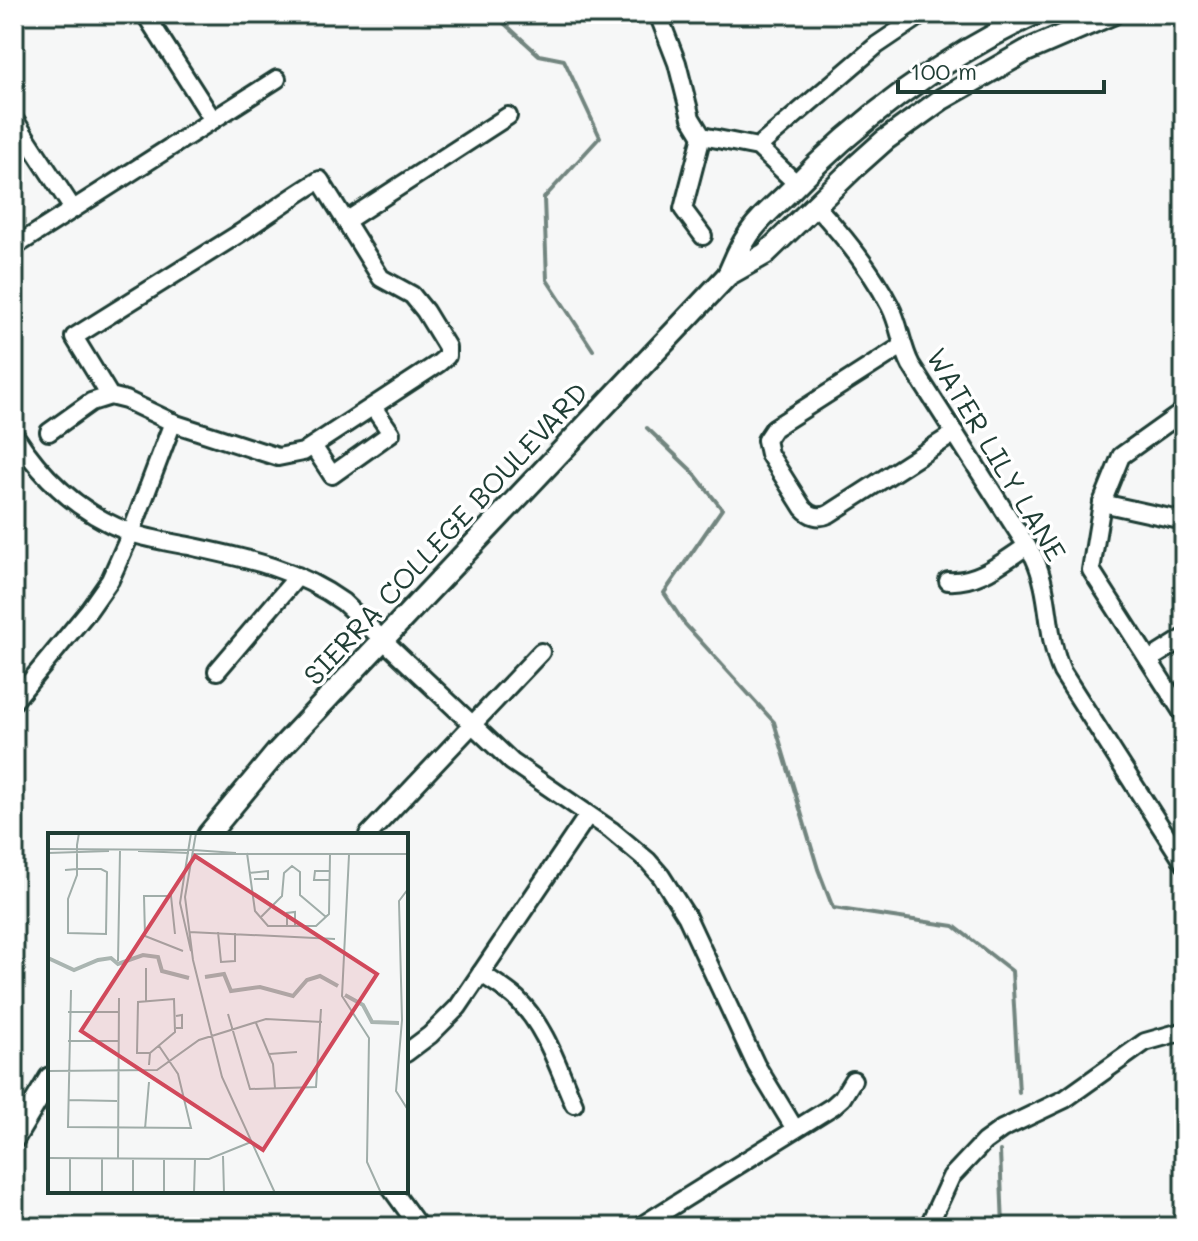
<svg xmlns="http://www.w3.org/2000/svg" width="1198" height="1241" viewBox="0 0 1198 1241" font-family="Mali,sans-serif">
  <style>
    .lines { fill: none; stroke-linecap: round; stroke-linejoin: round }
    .stream { stroke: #72857f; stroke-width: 4 }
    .minor-casing { stroke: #1f3d34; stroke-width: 22 }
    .major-casing { stroke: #1f3d34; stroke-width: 26 }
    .minor { stroke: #fff; stroke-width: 16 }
    .major { stroke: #fff; stroke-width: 20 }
    .labels { text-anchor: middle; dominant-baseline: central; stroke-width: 7; stroke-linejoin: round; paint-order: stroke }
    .street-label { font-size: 28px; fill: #1f3d34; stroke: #fff }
    .inset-river { fill: none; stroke: #aab5b1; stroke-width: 4 }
    .inset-road { fill: none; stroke: #a0ada9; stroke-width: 2 }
    .view { fill: #d1495b; fill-opacity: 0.15; stroke: #d1495b; stroke-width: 4 }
    .inset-edge { fill: none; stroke: #1f3d34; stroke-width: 4 }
  </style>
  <rect width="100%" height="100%" fill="#f6f7f7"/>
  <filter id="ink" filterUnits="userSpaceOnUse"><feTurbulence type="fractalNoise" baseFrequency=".0125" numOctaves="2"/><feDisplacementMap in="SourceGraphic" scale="16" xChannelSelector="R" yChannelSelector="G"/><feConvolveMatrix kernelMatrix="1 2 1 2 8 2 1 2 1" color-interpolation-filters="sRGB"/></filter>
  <g filter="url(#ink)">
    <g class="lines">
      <g class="stream">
        <path d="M494 14 539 55 564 60 600 137 544 198 547 280 593 350"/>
        <path d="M647 428 693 472 722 509 664 593 684 623 774 722 818 869 833 908 954 926 1012 971 1019 1093"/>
        <path d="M1000 1151 1003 1227"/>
      </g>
      <g class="minor-casing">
        <g id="minor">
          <path d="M145 14 213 120"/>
          <path d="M658 14 677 63 691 118 702 136 758 147 797 184"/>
          <path d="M14 119 73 209"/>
          <path d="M702 136 683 209 703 236"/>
          <path d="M758 147 877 45 923 14"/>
          <path d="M815 205C843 235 871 269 890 306 900 325 901 346 911 365L1034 557C1052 596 1045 634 1062 672L1184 863"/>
          <path d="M346 221 508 116"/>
          <path d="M14 247 277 79"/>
          <path d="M902 346 774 428 766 440 769 454 803 508C810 516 819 519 829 514L955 433"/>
          <path d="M1184 411 1121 456 1102 503 1091 570 1184 715"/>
          <path d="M49 432 91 402 110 396 126 400 176 424 278 457 303 452 439 363 447 356V347L425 311 412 295 381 278 320 180C291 197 265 217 237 235 183 269 129 303 74 337L110 396"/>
          <path d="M14 434C42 478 79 513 129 532 148 539 169 542 189 546 244 558 296 568 343 602L512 762 611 830 648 861 661 876 687 917 756 1065 795 1129"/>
          <path d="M313 446 332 475 391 433 373 407"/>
          <path d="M1102 503 1184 521"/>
          <path d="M948 581C979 583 1002 562 1027 546"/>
          <path d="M1149 660 1184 638"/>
          <path d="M217 671 298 576"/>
          <path d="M14 701 89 610 110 580 131 533 173 422"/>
          <path d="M368 835 541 652"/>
          <path d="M481 973C493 982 506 989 517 999 546 1027 558 1068 574 1104"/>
          <path d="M406 1053 430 1035 458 1007 588 815"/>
          <path d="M393 1191 419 1227"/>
          <path d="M639 1227 833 1106 842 1098 853 1080"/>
          <path d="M928 1227 951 1177 984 1142 1002 1129 1065 1099 1145 1042 1184 1031"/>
        </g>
      </g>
      <g class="major-casing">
        <g id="major">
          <path d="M728 275C734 262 739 248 747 237 757 220 775 206 789 192 860 118 942 58 1035 14"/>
          <path d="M208 835 277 752 728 275 765 254 857 165 885 140 942 99 1026 51 1112 14"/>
          <path d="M14 1138 50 1078"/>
        </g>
      </g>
      <use href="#minor" class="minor"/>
      <use href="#major" class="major"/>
    </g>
  </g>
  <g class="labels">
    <g class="street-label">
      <text transform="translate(997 454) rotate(59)">WATER LILY LANE</text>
      <text transform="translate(445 533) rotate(-47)">SIERRA COLLEGE BOULEVARD</text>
    </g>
  </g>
  <g transform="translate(48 833)">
    <rect width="360" height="360" fill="#f6f7f7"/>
    <path class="inset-river" d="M0 125 26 137 50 127 63 125 70 131 95 122 110 124 114 138 141 145M157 144 176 141 183 158 212 154 245 163 259 147 272 143 290 153M297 162 315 172 324 189 351 190"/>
    <path class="inset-road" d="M148 0 137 64 145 127 174 244 227 360M0 16 145 17M145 17 188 20M90 18 141 20M0 20 61 18M199 20 207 78 220 93H268L281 81 282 22M144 21H360M301 22 294 163 321 205 319 329 333 360M17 37 29 36H53L59 39 58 101 20 100V66L29 42V12L31 0M201 40 220 38V46H206M282 47H266L267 38H282M360 56 351 68 354 187 348 258 360 277M212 85 234 63 236 40 244 33 252 39V62L278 84M239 93V80L247 79V93M141 99 287 106M170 99 173 129 187 128V100M127 101 123 63H96L97 103 135 118M143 118 132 70 143 0M70 128 72 18M23 157 20 294 143 295 130 241 111 213M98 169V135M20 179H70M180 181 202 256 268 254 273 176M128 183 134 182V195H128M208 190 225 231 227 255M20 208H70M221 221 249 219M101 232 102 220 127 199 126 166 90 169 89 220H102M0 238 109 237 151 207 218 186 274 189M20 267 69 268M97 296 101 249M175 323 176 360M0 325 161 326 203 309M70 326 71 165M54 358V326M85 359V326M116 359V326M22 360V325M146 360 147 326"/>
    <path class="view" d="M147 23 329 141 215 317 33 198Z"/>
    <rect width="360" height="360" class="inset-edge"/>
  </g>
  <rect width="1198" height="1241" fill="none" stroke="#fff" stroke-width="48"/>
  <rect x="24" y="24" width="1150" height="1193" fill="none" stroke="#1f3d34" stroke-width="3" filter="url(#ink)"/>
  <path d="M898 80v12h206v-12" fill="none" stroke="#1f3d34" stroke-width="4"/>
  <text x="910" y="80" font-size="24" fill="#1f3d34" stroke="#ffffff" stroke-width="6" paint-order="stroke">100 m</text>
</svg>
